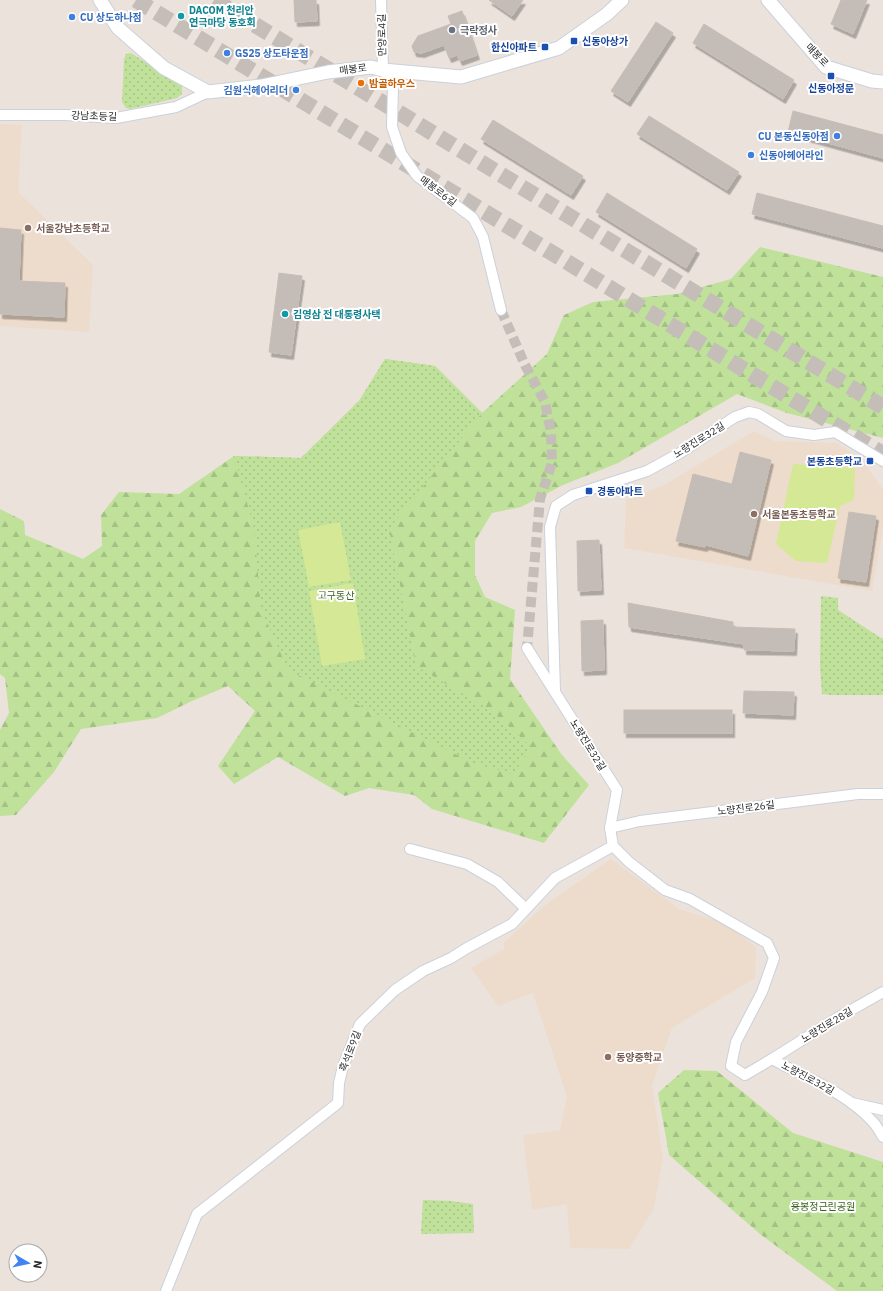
<svg xmlns="http://www.w3.org/2000/svg" width="883" height="1291" viewBox="0 0 883 1291" font-family="'IBM Plex Sans','Noto Sans KR',sans-serif">
  <style>
    .education { fill: #eddccc }
    .forest { fill: url(#forest-firs) }
    .park { fill: url(#park-dots) }
    .pitch { fill: #d5e896 }
    .building { fill: #c4bdb7; stroke: #c7bdb6; filter: url(#shadow) }
    .lines { fill: none; stroke-linecap: round; stroke-linejoin: round }
    .minor-tunnel { stroke: #c4bdb8; stroke-width: 10; stroke-dasharray: 10 5; stroke-linecap: butt }
    .primary-tunnel { stroke: #c4bdb8; stroke-width: 16; stroke-dasharray: 16 8; stroke-linecap: butt }
    .minor-casing { stroke: #cad1db; stroke-width: 12 }
    .tertiary-casing { stroke: #cad1db; stroke-width: 15 }
    .minor { stroke: #fff; stroke-width: 10 }
    .tertiary { stroke: #fff; stroke-width: 13 }
    .culture-dot { fill: #0f9aa8; stroke: #fff; stroke-width: 1.5 }
    .shop-dot { fill: #3f7fe0; stroke: #fff; stroke-width: 1.5 }
    .worship-dot { fill: #6b7280; stroke: #fff; stroke-width: 1.5 }
    .transit-dot { fill: #1a4fb4; stroke: #fff; stroke-width: 1.5 }
    .food-dot { fill: #e8710a; stroke: #fff; stroke-width: 1.5 }
    .education-dot { fill: #8d6e63; stroke: #fff; stroke-width: 1.5 }
    .labels { text-anchor: middle; dominant-baseline: central; stroke-width: 4; stroke-linejoin: round; paint-order: stroke }
    .culture-label { font-size: 10px; font-weight: bold; fill: #0d838f; stroke: #fff; text-anchor: start }
    .shop-label { font-size: 10px; font-weight: bold; fill: #366cbe; stroke: #fff; text-anchor: start }
    .worship-label { font-size: 10px; font-weight: bold; fill: #5b616d; stroke: #fff; text-anchor: start }
    .street-label { font-size: 10px; fill: #2a2a2a; stroke: #fff }
    .transit-label { font-size: 10px; font-weight: bold; fill: #164399; stroke: #fff; text-anchor: start }
    .food-label { font-size: 10px; font-weight: bold; fill: #c56008; stroke: #fff; text-anchor: start }
    .education-label { font-size: 10px; font-weight: bold; fill: #785e54; stroke: #fff; text-anchor: start }
    .park-label { font-size: 10px; fill: #39641c; stroke: #fff }
  </style>
  <defs>
    <pattern id="forest-firs" width="22" height="20" patternUnits="userSpaceOnUse"><rect width="22" height="20" fill="#bfe19a"/><path d="M5 1l3.5 6h-7zM16 11l3.5 6h-7z" fill="#a4c185"/></pattern>
    <pattern id="park-dots" width="8" height="8" patternUnits="userSpaceOnUse"><rect width="8" height="8" fill="#bfe19a"/><path d="M2 2h.1M6 6h.1" fill="none" stroke="#a4c185" stroke-width="1.8" stroke-linecap="round"/></pattern>
    <filter id="shadow"><feDropShadow dx="2.5" dy="4.5" stdDeviation="0" flood-color="#0004"/></filter>
  </defs>
  <rect width="100%" height="100%" fill="#ebe2dc"/>
  <g class="education">
    <path d="M0 124 22 125 18 192 93 265 89 332 0 326Z"/>
    <path d="M754 431 774 441 837 443 864 463 883 489V528L872 591 624 548 626 500 664 485Z"/>
    <path d="M611 859 679 909 725 923 756 947 755 978 672 1028 652 1085 663 1158 654 1208 629 1249 570 1248 567 1204 532 1210 523 1135 560 1130 567 1097 533 993 498 1006 471 968 504 949V942L548 903Z"/>
  </g>
  <g class="forest">
    <path d="M760 247 883 277V438L787 413 737 394 618 463 563 485 521 507 492 513 475 541V575L485 597 515 610 510 679 562 755 589 785 544 843 432 809 414 795 369 788 345 796 278 757 234 784 218 766 255 711 228 686 192 701 157 718 81 729 54 772 16 815 0 816V730L9 713 5 678 0 674V509L24 521 25 535 83 559 102 546 101 515 119 492 179 494 234 456 301 458 359 401 385 359 435 366 482 413 547 354 564 315 593 302 677 294 731 279Z"/>
    <path d="M684 1070 717 1071 793 1133 883 1162V1291H837L760 1234 669 1155 658 1093Z"/>
  </g>
  <g class="park">
    <path d="M131 53 180 84 182 87V94L177 98 130 109 126 108 122 102 124 59 126 54Z"/>
    <path d="M385 359 435 366 482 413 389 529 416 666 492 711 531 747 513 774 473 763 288 670 261 609 254 528 234 456 301 458 359 401Z"/>
    <path d="M821 596 838 598V610L881 638H883V695H831L822 694 820 666Z"/>
    <path d="M423 1200 451 1201 473 1204 474 1233 421 1234Z"/>
  </g>
  <g class="pitch">
    <path d="M793 464 855 468 854 500 840 506 827 563 796 561 776 544Z"/>
    <path d="M340 522 351 580 309 587 298 530Z"/>
    <path d="M353 583 365 659 322 666 309 591Z"/>
  </g>
  <g class="building">
    <path d="M294 0H316L317 21 295 22Z"/>
    <path d="M489 0H523L512 16Z"/>
    <path d="M841 0H867L853 34 831 24Z"/>
    <path d="M462 11 477 55 460 61 457 55 449 58 444 45 422 53 414 52 412 46 418 36 451 24 448 16Z"/>
    <path d="M656 22 673 33 628 102 611 91Z"/>
    <path d="M704 24 794 80 783 99 693 43Z"/>
    <path d="M793 111 883 135V158L788 132Z"/>
    <path d="M649 116 739 172 727 190 637 134Z"/>
    <path d="M493 120 583 176 571 195 481 139Z"/>
    <path d="M607 193 697 249 686 268 596 212Z"/>
    <path d="M757 193 883 226V248L752 214Z"/>
    <path d="M0 228 21 230 19 281 65 283 64 317 0 314Z"/>
    <path d="M279 273 302 276 291 355 269 352Z"/>
    <path d="M740 452 771 460 748 556 706 545 705 547 676 541 693 474 732 484Z"/>
    <path d="M849 512 876 516 866 582 838 578Z"/>
    <path d="M599 540 601 590 578 591 577 541Z"/>
    <path d="M628 603 733 622V627L795 629 794 651 744 650V644L629 627Z"/>
    <path d="M603 620 604 670 582 671 581 621Z"/>
    <path d="M744 691 794 692 793 715 743 713Z"/>
    <rect x="624" y="710" width="108" height="23"/>
  </g>
  <g class="lines">
    <path class="minor-tunnel" d="M501 310 525 365 545 402 551 432 552 463 540 499 527 648"/>
    <g class="primary-tunnel">
      <path d="M136 0 883 454"/>
      <path d="M214 0 883 407"/>
    </g>
    <g class="minor-casing">
      <g id="minor">
        <path d="M381 0 383 70 393 85 392 127 401 153 417 176 473 218 483 237 501 310"/>
        <path d="M0 115H65L116 118 176 107 208 92"/>
        <path d="M527 648 617 790 610 828 613 846 629 862 665 890 690 899 767 943 774 958 762 992 736 1042 731 1066 745 1075 772 1059C806 1078 846 1092 873 1122 877 1126 880 1132 883 1137"/>
        <path d="M555 691 550 527 556 506 573 495 647 471 680 453 735 417 749 412 758 414 786 431 814 435 835 432 883 461"/>
        <path d="M610 828 640 821 858 794H883"/>
        <path d="M410 849 467 864 498 882 526 909"/>
        <path d="M772 1059 837 1018 883 992"/>
        <path d="M852 1103 883 1110"/>
        <path d="M166 1291 197 1214 338 1103 339 1083 343 1066 360 1024 395 990 423 971 451 958 467 948 512 924 555 878 613 846"/>
      </g>
    </g>
    <g class="tertiary-casing">
      <g id="tertiary">
        <path d="M100 0 118 28 164 68 208 92 261 86 328 72 371 67 383 70 461 77 559 48 607 14 622 0"/>
        <path d="M768 0 826 67 872 81 883 82"/>
      </g>
    </g>
    <use href="#minor" class="minor"/>
    <use href="#tertiary" class="tertiary"/>
  </g>
  <g class="culture-dot">
    <circle cx="181" cy="16" r="4"/>
    <circle cx="285" cy="314" r="4"/>
  </g>
  <g class="shop-dot">
    <circle cx="72" cy="17" r="4"/>
    <circle cx="227" cy="53" r="4"/>
    <circle cx="296" cy="90" r="4"/>
    <circle cx="837" cy="136" r="4"/>
    <circle cx="751" cy="155" r="4"/>
  </g>
  <circle class="worship-dot" cx="452" cy="30" r="4"/>
  <g class="transit-dot">
    <rect x="570" y="37" width="8" height="8" rx="2"/>
    <rect x="541" y="43" width="8" height="8" rx="2"/>
    <rect x="827" y="72" width="8" height="8" rx="2"/>
    <rect x="866" y="457" width="8" height="8" rx="2"/>
    <rect x="585" y="487" width="8" height="8" rx="2"/>
  </g>
  <circle class="food-dot" cx="361" cy="83" r="4"/>
  <g class="education-dot">
    <circle cx="28" cy="228" r="4"/>
    <circle cx="754" cy="514" r="4"/>
    <circle cx="608" cy="1057" r="4"/>
  </g>
  <g class="labels">
    <g class="culture-label">
      <text x="189" y="10">DACOM 천리안<tspan x="189" dy="12">연극마당 동호회</tspan></text>
      <text x="293" y="314">김영삼 전 대통령사택</text>
    </g>
    <g class="shop-label">
      <text x="80" y="17">CU 상도하나점</text>
      <text x="235" y="53">GS25 상도타운점</text>
      <text x="288" y="90" text-anchor="end">김원식헤어리더</text>
      <text x="829" y="136" text-anchor="end">CU 본동신동아점</text>
      <text x="759" y="155">신동아헤어라인</text>
    </g>
    <g class="worship-label">
      <text x="460" y="30">극락정사</text>
    </g>
    <g class="street-label">
      <text transform="translate(382 35) rotate(-91)">만양로4길</text>
      <text transform="translate(817 55) rotate(46)">매봉로</text>
      <text transform="translate(353 69) rotate(-7)">매봉로</text>
      <text transform="translate(94 116) rotate(2)">강남초등길</text>
      <text transform="translate(438 191) rotate(37)">매봉로6길</text>
      <text transform="translate(699 440) rotate(-32)">노량진로32길</text>
      <text transform="translate(588 745) rotate(58)">노량진로32길</text>
      <text transform="translate(746 808) rotate(-7)">노량진로26길</text>
      <text transform="translate(827 1025) rotate(-31)">노량진로28길</text>
      <text transform="translate(350 1051) rotate(-69)">흑석로9길</text>
      <text transform="translate(808 1078) rotate(28)">노량진로32길</text>
    </g>
    <g class="transit-label">
      <text x="582" y="41">신동아상가</text>
      <text x="537" y="47" text-anchor="end">한신아파트</text>
      <text x="831" y="88" text-anchor="middle">신동아정문</text>
      <text x="862" y="461" text-anchor="end">본동초등학교</text>
      <text x="597" y="491">경동아파트</text>
    </g>
    <g class="food-label">
      <text x="369" y="83">밤골하우스</text>
    </g>
    <g class="education-label">
      <text x="36" y="228">서울강남초등학교</text>
      <text x="762" y="514">서울본동초등학교</text>
      <text x="616" y="1057">동양중학교</text>
    </g>
    <g class="park-label">
      <text x="336" y="595">고구동산</text>
      <text x="823" y="1206">용봉정근린공원</text>
    </g>
  </g>
  <g transform="translate(28 1263) rotate(99)"><circle r="19" fill="#ffffff" stroke="#aaaaaa"/>
  <path d="M0-3L7 15L0 10L-7 15Z" fill="#4084f4"/>
  <text y="-6" font-size="11" font-weight="bold" text-anchor="middle" fill="#2a2a2a">N</text>
  </g>
</svg>
